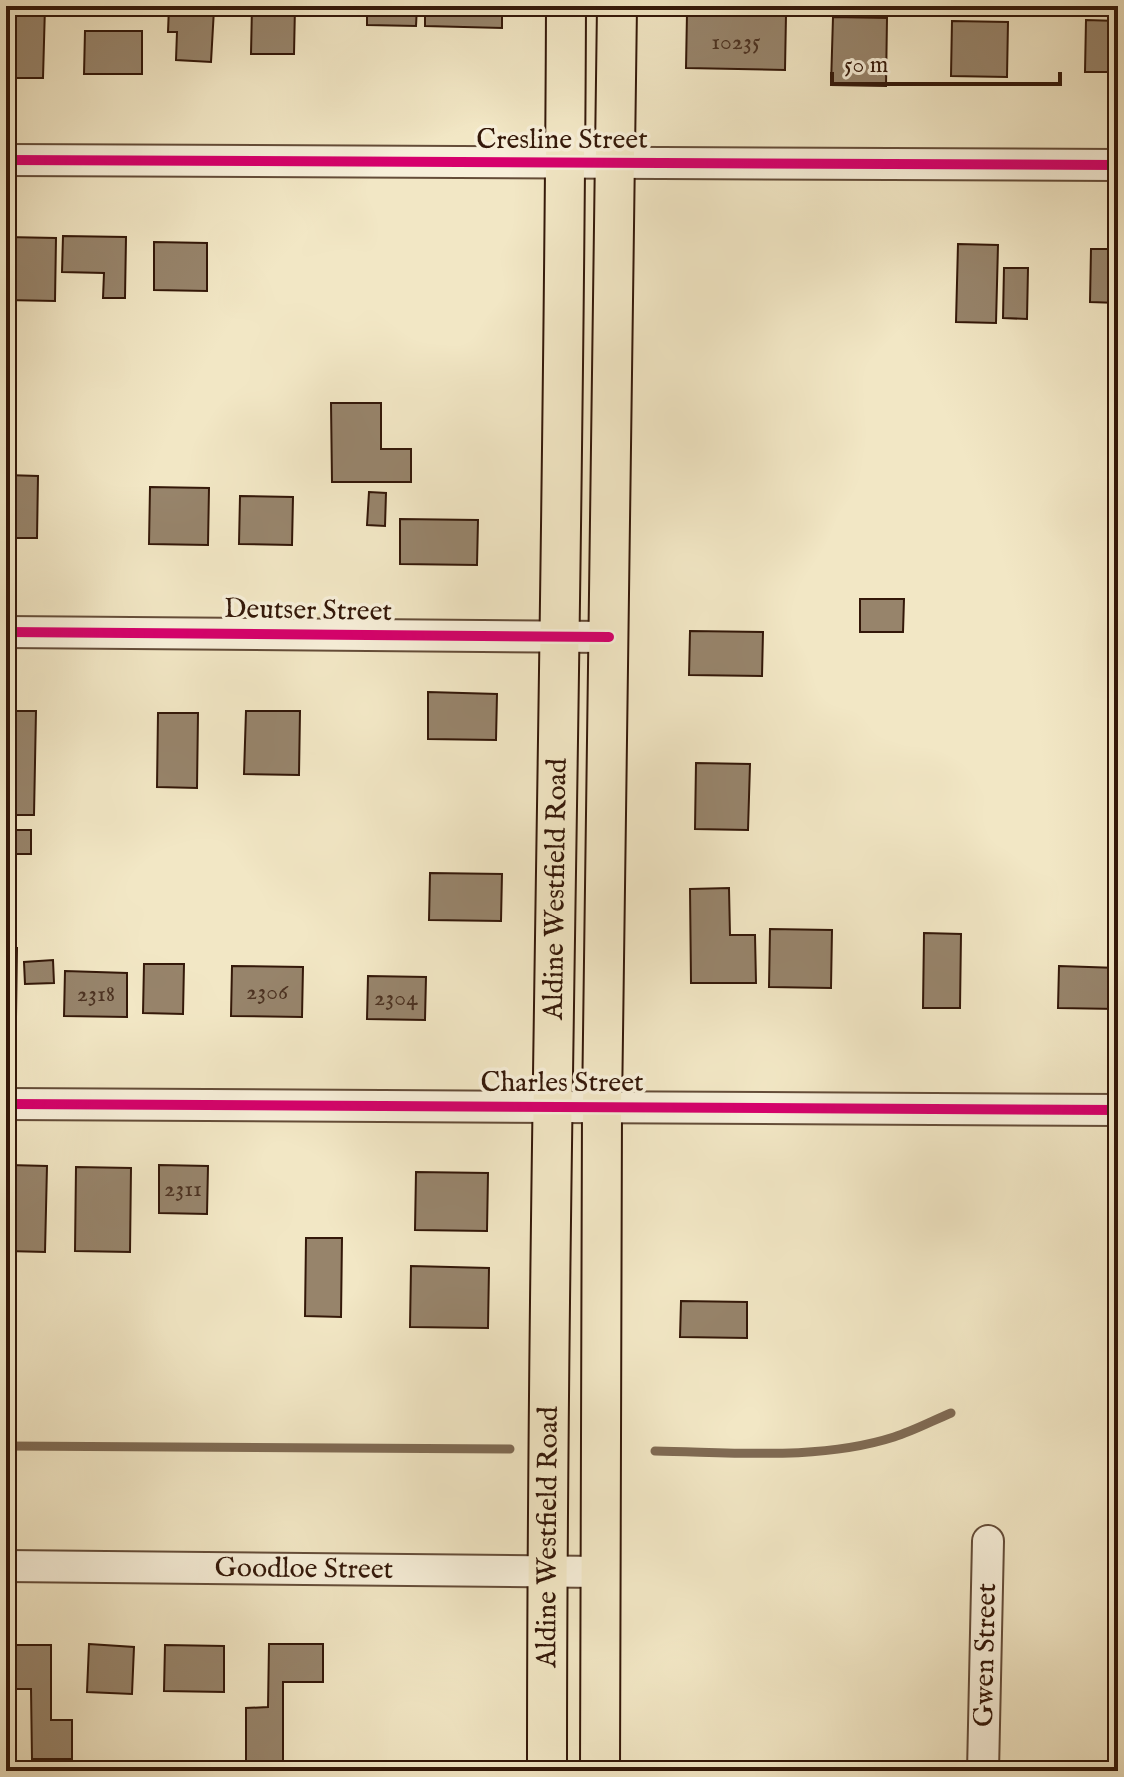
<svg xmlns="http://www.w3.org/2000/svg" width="1124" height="1777" viewBox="0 0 1124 1777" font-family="'IM FELL English',serif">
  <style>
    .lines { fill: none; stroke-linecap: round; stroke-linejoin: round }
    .stream { stroke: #7f6a53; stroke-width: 9 }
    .building { fill: #97846b; stroke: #341809; stroke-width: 2 }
    .minor-casing { stroke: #644c38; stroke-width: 34 }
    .major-casing { stroke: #341809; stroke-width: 42 }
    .minor { stroke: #f7efd9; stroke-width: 30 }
    .major { stroke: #f2e7c5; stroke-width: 38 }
    .cycleway-casing { stroke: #f7efd9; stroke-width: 15 }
    .cycleway { stroke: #d6006c; stroke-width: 10 }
    .labels { text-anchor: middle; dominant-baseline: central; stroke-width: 7; stroke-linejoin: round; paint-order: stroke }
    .number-label { font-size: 24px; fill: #4d3322 }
    .street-label { font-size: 28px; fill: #341809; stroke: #f7efd9 }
  </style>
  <rect width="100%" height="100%" fill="#f2e7c5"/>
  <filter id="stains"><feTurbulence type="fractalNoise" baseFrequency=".0025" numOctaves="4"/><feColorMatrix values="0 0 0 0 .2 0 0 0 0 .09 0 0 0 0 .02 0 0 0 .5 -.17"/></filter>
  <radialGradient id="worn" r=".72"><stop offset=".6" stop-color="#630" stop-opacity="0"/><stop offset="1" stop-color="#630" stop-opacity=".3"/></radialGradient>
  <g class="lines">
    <g class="stream">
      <path d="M6 1446 510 1449"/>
      <path d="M655 1451C732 1452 819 1461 894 1437 913 1431 932 1421 951 1413"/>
    </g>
  </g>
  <g class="building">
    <path d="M6 6H45L43 78H6Z"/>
    <path d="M169 6 214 9 211 62 176 60 177 32H168Z"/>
    <path d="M252 6H295L294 54H251Z"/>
    <path d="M367 6H417L416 26 367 25Z"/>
    <path d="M425 6H502V28L425 26Z"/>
    <path d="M1005 6H1024V12L1004 11Z"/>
    <path d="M687 13 786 15 785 70 686 68Z"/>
    <path d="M833 17 887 18 886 86 831 85Z"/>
    <path d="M1086 20 1118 21V72H1085Z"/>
    <path d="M952 21 1008 22 1007 77 951 76Z"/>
    <path d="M85 31H142V74H84Z"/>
    <path d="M63 236 126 237 125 298H103L104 273 62 272Z"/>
    <path d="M6 237 56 238 55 301 6 300Z"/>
    <path d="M154 242 207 243V291L154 290Z"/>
    <path d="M958 244 998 245 996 323 956 322Z"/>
    <path d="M1091 249H1118V303L1090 302Z"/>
    <path d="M1004 268H1028L1027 319 1003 318Z"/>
    <path d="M331 403H381V449H411V482H332Z"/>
    <path d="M6 475 38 476 37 538H6Z"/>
    <path d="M150 487 209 488 208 545 149 544Z"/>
    <path d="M369 492 386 493 385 526 367 525Z"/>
    <path d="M240 496 293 497 292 545 239 544Z"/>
    <path d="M400 519 478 520 477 565 400 564Z"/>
    <path d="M860 599H904L903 632H860Z"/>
    <path d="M690 631 763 632 762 676 689 675Z"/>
    <path d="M428 692 497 694 496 740 428 739Z"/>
    <path d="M6 711H36L34 815H6Z"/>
    <path d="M246 711H300L299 775 244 774Z"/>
    <path d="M158 713H198L197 788 157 787Z"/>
    <path d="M696 763 750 764 748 830 695 829Z"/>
    <rect x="6" y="830" width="25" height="24"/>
    <path d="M430 873 502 874 501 921 429 920Z"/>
    <path d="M729 888 730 935H755L756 983H691L690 889Z"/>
    <path d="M770 929 832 930 831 988 769 987Z"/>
    <path d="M924 933 961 934 960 1008H923Z"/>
    <path d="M6 948H17L16 1017H6Z"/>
    <path d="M53 960 54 983 25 984 24 962Z"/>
    <path d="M144 964H184L183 1014 143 1013Z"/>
    <path d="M232 966 303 967 302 1017 231 1016Z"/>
    <path d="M1059 966 1118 968 1117 1009 1058 1008Z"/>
    <path d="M65 971 127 973V1017L64 1016Z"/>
    <path d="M368 976 426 977 425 1020 367 1019Z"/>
    <path d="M9 1165 47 1166 45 1252 7 1251Z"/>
    <path d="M159 1165 208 1166 207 1214 159 1213Z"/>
    <path d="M76 1167 131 1168 130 1252 75 1251Z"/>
    <path d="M416 1172 488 1173 487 1231 415 1230Z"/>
    <path d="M306 1238H342L341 1317 305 1316Z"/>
    <path d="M411 1266 489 1268 488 1328 410 1327Z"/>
    <path d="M681 1301 747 1302V1338L680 1337Z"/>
    <path d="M89 1644 134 1647 132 1694 87 1692Z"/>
    <path d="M269 1644H323V1682H283V1771H246V1708L268 1707Z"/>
    <path d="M6 1645H51V1720H72V1759H32L31 1689H6Z"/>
    <path d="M165 1645 224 1646V1692L164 1691Z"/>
    <path d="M791 1762 853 1763V1771H791Z"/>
  </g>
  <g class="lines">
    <g class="minor-casing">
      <g id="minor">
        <path d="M6 160 1118 165"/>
        <path d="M6 632 609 637"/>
        <path d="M6 1104 1118 1110"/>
        <path id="s1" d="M6 1566 601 1572"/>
        <path id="s2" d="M983 1771 988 1541"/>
      </g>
    </g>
    <g class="major-casing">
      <g id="major">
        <path id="s3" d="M547 1771C547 1183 564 594 566 6"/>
        <path d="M600 1771 602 1108 617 6"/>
      </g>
    </g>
    <use href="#minor" class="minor"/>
    <use href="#major" class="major"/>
    <g class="cycleway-casing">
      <g id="cycleway">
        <path d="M6 160 1118 165"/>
        <path d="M6 632 609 637"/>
        <path d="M6 1104 1118 1110"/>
      </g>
    </g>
    <use href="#cycleway" class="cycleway"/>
  </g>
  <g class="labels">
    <g class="number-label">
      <text x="736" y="42">10235</text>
      <text x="267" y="992">2306</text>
      <text x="96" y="994">2318</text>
      <text x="396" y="998">2304</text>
      <text x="183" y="1189">2311</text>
    </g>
    <g class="street-label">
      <text x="562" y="140">Cresline Street</text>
      <text transform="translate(308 611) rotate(1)">Deutser Street</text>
      <text stroke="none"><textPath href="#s3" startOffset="882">Aldine Westfield Road</textPath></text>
      <text x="562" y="1083">Charles Street</text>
      <text stroke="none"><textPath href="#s3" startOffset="234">Aldine Westfield Road</textPath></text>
      <text stroke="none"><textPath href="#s1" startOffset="298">Goodloe Street</textPath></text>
      <text stroke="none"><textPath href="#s2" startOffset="116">Gwen Street</textPath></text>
    </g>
  </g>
  <rect width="1124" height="1777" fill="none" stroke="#f2e7c5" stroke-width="32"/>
  <rect x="8" y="8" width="1108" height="1761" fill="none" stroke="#341809" stroke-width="4"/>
  <rect x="16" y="16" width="1092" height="1745" fill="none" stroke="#341809" stroke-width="2"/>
  <path d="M832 72v12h228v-12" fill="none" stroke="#341809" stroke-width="4"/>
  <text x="844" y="72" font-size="24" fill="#341809" stroke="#f7efd9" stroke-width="6" paint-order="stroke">50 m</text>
  <rect width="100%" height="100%" filter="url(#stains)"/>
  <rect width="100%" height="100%" fill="url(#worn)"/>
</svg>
